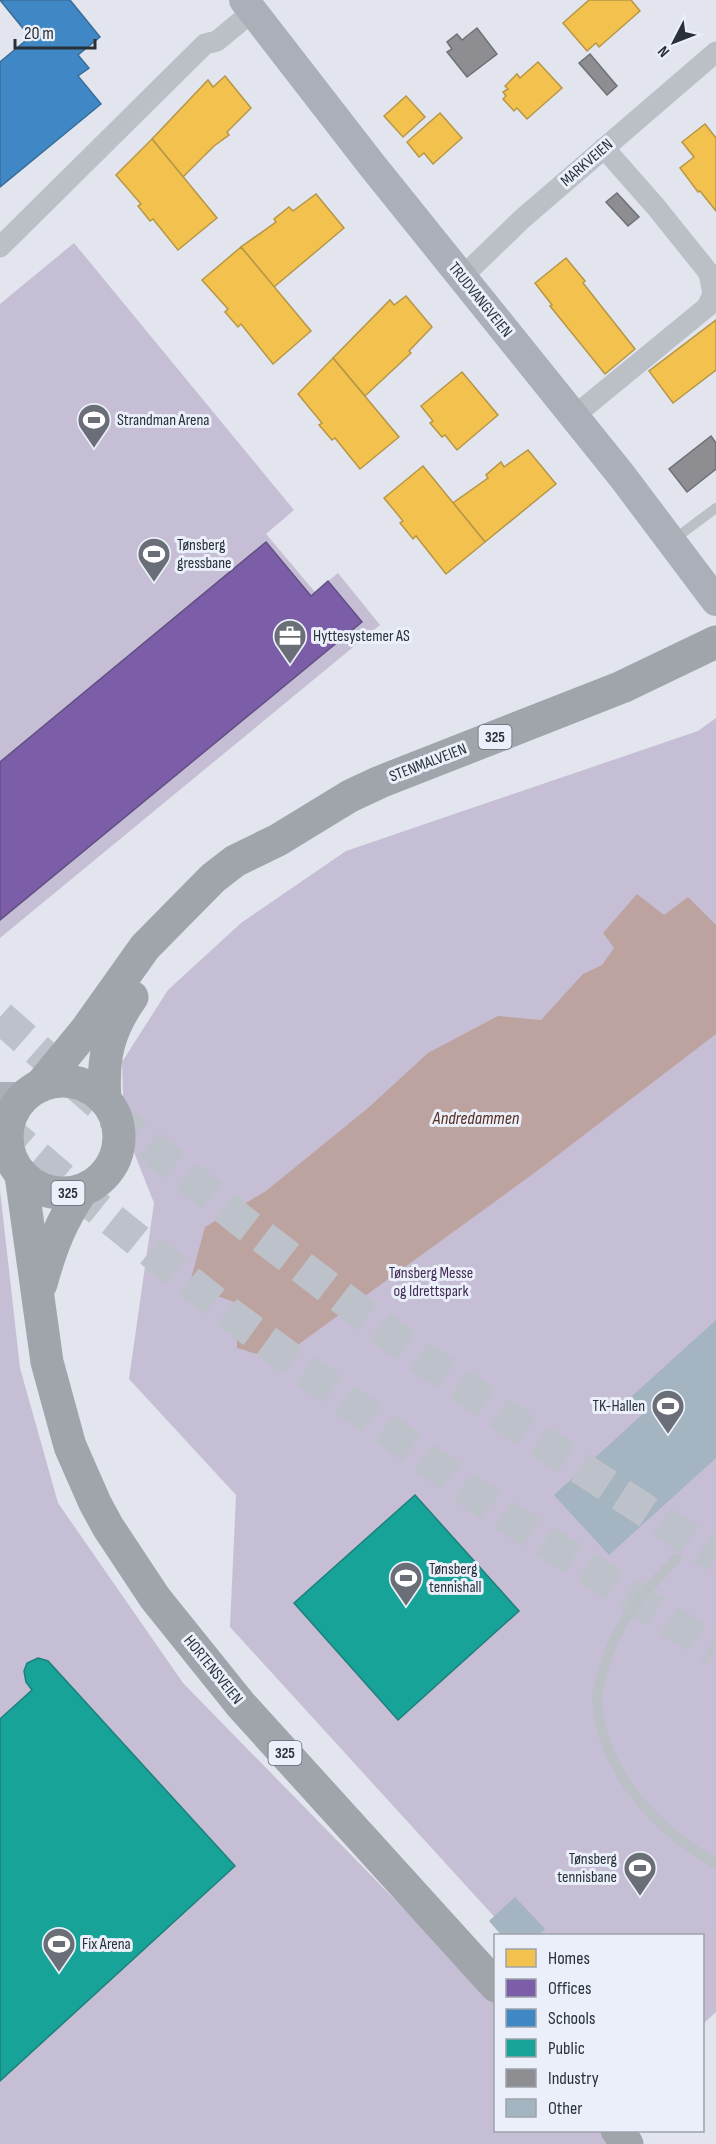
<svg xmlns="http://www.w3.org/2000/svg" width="716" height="2144" viewBox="0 0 716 2144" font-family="'Sofia Sans Condensed',sans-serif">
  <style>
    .green { fill: #c6bed4 }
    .water { fill: #bda39f }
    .homes { fill: #f2c14e; stroke: #b69647; stroke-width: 1.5 }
    .offices { fill: #7b5ea7; stroke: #625085; stroke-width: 1.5 }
    .schools { fill: #3f88c5; stroke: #386e9a; stroke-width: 1.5 }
    .public { fill: #17a398; stroke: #1c807b; stroke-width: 1.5 }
    .industry { fill: #8d8d92; stroke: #6f7177; stroke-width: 1.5 }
    .building { fill: #a4b4c0 }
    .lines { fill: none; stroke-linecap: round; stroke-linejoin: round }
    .primary-tunnel { stroke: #bdc1c9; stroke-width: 33; stroke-dasharray: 33 16; stroke-linecap: butt }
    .service { stroke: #bbbfc6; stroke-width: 10 }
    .minor { stroke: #bbbfc6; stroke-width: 21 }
    .secondary { stroke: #abafb7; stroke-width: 30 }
    .primary { stroke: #a0a4ab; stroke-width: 33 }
    .labels { text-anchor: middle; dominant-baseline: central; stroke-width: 6; stroke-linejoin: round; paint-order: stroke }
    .shield { fill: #eaeff9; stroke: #636971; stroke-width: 1.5 }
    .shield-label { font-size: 15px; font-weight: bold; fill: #293037 }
    .street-label { font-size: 16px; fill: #293037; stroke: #eaeff9 }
    .poi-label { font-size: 16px; fill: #293037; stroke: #eaeff9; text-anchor: start }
    .park-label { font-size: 16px; fill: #422e54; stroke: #eaeff9 }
    .water-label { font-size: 18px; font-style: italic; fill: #572c20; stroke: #eaeff9 }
  </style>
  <rect width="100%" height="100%" fill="#e2e5ed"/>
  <g class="green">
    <path d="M74 243 294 510 266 534 315 592 338 573 380 625 0 938V304Z"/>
    <path d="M716 718V2012L703 2024 702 1936 511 1935 230 1627 236 1495 129 1379 154 1203 124 1127 122 1062 168 990 241 923 346 851 698 731Z"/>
    <path d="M0 1190 20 1368 58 1503 183 1683 495 2002 496 2130 608 2131 620 2144H0Z"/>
  </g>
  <path class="water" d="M637 894 664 915 688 897 716 925V1034L537 1171 277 1360 237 1348V1303L189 1286 205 1227 266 1191 368 1108 428 1053 498 1016 541 1020 583 974 602 965 614 948 603 933Z"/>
  <g class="homes">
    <path d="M589 0H631L640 11 599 47 596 43 587 51 563 23Z"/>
    <path d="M538 62 562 88 527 119 517 108 514 111 503 99 506 96 503 92 508 89 505 86 517 74 520 78Z"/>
    <path d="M225 76 251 108 227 132 229 135 214 146 183 177 152 139 208 80 213 87Z"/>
    <path d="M406 96 425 117 403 137 384 116Z"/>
    <path d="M440 113 462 138 433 164 424 153 419 157 407 142Z"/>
    <path d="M705 124 716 138V211L700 191 698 192 680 168 694 157 682 142Z"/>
    <path d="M152 139 217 218 178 250 153 219 150 221 138 206 141 204 116 175Z"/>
    <path d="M316 194 344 228 274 287 241 247 276 222 274 219 289 207 293 211Z"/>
    <path d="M241 247 311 331 273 364 241 324 238 327 225 312 228 309 202 280Z"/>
    <path d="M566 258 585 281 583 283 635 349 605 374 550 306 552 305 535 283Z"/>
    <path d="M406 296 432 327 409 351 411 353 365 396 333 358 390 300 394 305Z"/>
    <path d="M716 320V370L673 403 649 371Z"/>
    <path d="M333 358 399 437 360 469 335 438 332 440 319 425 322 423 298 394Z"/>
    <path d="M462 372 498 415 457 450 445 435 442 437 430 423 433 421 421 406Z"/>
    <path d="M528 450 556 484 485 542 453 503 488 478 486 475 501 462 504 467Z"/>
    <path d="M423 466 485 542 446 574 416 536 413 539 400 523 403 521 384 498Z"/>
  </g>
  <path class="offices" d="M266 542 311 596 328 581 362 622 0 920V762Z"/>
  <path class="schools" d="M0 0H70L100 37 78 55 89 68 78 76 101 104 0 187V62L30 37Z"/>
  <g class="public">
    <path d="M415 1495 519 1611 398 1720 294 1603Z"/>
    <path d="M38 1658 48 1661 235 1866 0 2081V1719L32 1690 26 1682 24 1671 27 1663Z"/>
  </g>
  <g class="industry">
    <path d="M477 28 497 54 467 77 447 52 452 49 447 42 457 34 462 40Z"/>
    <path d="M590 54 617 86 607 95 579 63Z"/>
    <path d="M617 193 639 217 628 226 606 202Z"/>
    <path d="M711 436 716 443V469L687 492 669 469Z"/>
  </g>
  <g class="building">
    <path d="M716 1320V1458L609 1555 554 1495 645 1412 631 1397Z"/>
    <path d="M515 1897 545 1929 538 1936H502L489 1921Z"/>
  </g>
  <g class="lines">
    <g class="primary-tunnel">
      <path d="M0 1017 113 1116 243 1222 392 1336 540 1441 716 1557"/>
      <path d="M0 1125 80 1194 228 1313 496 1510 716 1650"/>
    </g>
    <g class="service">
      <path d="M673 540 716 508"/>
      <path d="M677 1558C642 1593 614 1625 602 1675 601 1681 597 1690 597 1697 600 1771 656 1829 716 1864"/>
    </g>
    <g class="minor">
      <path d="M0 247 205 44 217 41 253 11"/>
      <path d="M462 277 522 219 716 52"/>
      <path d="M574 416 707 307 713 294 709 273 656 207 604 148"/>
    </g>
    <g class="secondary">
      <path d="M244 0 371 164 622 476 716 601"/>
      <path d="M0 1097H23"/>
      <path d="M0 1144 8 1150"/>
    </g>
    <g class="primary">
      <circle cx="63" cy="1137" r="56"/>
      <path d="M40 1086 86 1030 145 947 213 878 235 861 278 840 350 796 380 782 622 687 716 642"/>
      <path d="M105 1100C102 1058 108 1031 132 997"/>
      <path d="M21 1175 47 1362 70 1446 95 1503 108 1527 155 1598 241 1705 496 1986"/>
      <path d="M41 1284C51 1247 61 1222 82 1190"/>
      <path d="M617 2130 627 2144"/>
    </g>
  </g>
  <defs>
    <g id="stadium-pin" transform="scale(1.725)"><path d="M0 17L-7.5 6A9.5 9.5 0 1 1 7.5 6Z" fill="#6a6f77" stroke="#eaeff9"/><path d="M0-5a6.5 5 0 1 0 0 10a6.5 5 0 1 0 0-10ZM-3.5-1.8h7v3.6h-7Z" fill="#fff"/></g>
    <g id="office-pin" transform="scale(1.725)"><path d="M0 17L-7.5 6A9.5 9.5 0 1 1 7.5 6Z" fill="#6a6f77" stroke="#eaeff9"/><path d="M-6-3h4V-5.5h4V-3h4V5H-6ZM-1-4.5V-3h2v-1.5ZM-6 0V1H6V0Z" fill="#fff"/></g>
  </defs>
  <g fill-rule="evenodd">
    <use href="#stadium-pin" x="94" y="420"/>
    <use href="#stadium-pin" x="154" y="554"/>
    <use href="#office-pin" x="290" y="636"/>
    <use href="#stadium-pin" x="668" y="1406"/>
    <use href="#stadium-pin" x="406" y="1578"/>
    <use href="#stadium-pin" x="640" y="1868"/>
    <use href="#stadium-pin" x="59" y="1944"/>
  </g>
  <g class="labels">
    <g class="shield">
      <rect x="478.5" y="725" width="33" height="24" rx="4.5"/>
      <rect x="51.5" y="1181" width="33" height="24" rx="4.5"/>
      <rect x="268.5" y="1741" width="33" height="24" rx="4.5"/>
    </g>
    <g class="shield-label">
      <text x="495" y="737">325</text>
      <text x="68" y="1193">325</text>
      <text x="285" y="1753">325</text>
    </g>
    <g class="street-label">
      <text transform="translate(587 163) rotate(-41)">MARKVEIEN</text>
      <text transform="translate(480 300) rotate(51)">TRUDVANGVEIEN</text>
      <text transform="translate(428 763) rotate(-21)">STENMALVEIEN</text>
      <text transform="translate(213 1670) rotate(51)">HORTENSVEIEN</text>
    </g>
    <g class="poi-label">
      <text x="117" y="420">Strandman Arena</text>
      <text x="177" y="545">Tønsberg<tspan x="177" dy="18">gressbane</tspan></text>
      <text x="313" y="636">Hyttesystemer AS</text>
      <text x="645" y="1406" text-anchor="end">TK-Hallen</text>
      <text x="429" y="1569">Tønsberg<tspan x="429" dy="18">tennishall</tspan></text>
      <text x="617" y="1859" text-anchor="end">Tønsberg<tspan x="617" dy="18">tennisbane</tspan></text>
      <text x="82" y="1944">Fix Arena</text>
    </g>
    <g class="park-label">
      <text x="431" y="1273">Tønsberg Messe<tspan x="431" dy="18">og Idrettspark</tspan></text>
    </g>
    <g class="water-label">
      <text x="476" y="1118">Andredammen</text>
    </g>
  </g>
  <rect x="494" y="1934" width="210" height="198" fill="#eaeff9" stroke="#9da3ab" stroke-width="1.5"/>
  <rect x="506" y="1949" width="30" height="18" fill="#f2c14e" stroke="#9da3ab" stroke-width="1.5"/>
  <text x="548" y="1964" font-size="18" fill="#293037">Homes</text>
  <rect x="506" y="1979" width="30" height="18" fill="#7b5ea7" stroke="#9da3ab" stroke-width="1.5"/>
  <text x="548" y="1994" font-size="18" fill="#293037">Offices</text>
  <rect x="506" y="2009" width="30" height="18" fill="#3f88c5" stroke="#9da3ab" stroke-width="1.5"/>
  <text x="548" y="2024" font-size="18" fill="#293037">Schools</text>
  <rect x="506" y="2039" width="30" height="18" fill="#17a398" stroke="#9da3ab" stroke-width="1.5"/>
  <text x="548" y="2054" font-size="18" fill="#293037">Public</text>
  <rect x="506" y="2069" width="30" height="18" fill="#8d8d92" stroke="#9da3ab" stroke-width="1.5"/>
  <text x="548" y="2084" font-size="18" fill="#293037">Industry</text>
  <rect x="506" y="2099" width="30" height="18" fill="#a4b4c0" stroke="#9da3ab" stroke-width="1.5"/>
  <text x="548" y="2114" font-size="18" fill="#293037">Other</text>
  <g transform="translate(674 42) rotate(228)" stroke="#eaeff9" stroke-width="4.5" paint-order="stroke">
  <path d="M0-4.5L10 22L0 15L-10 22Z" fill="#293037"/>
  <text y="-9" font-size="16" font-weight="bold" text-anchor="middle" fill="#293037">N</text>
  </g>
  <path d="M15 39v9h80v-9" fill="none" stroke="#293037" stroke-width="3"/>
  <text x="24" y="39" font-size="18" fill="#293037" stroke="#eaeff9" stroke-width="4.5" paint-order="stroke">20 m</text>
</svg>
